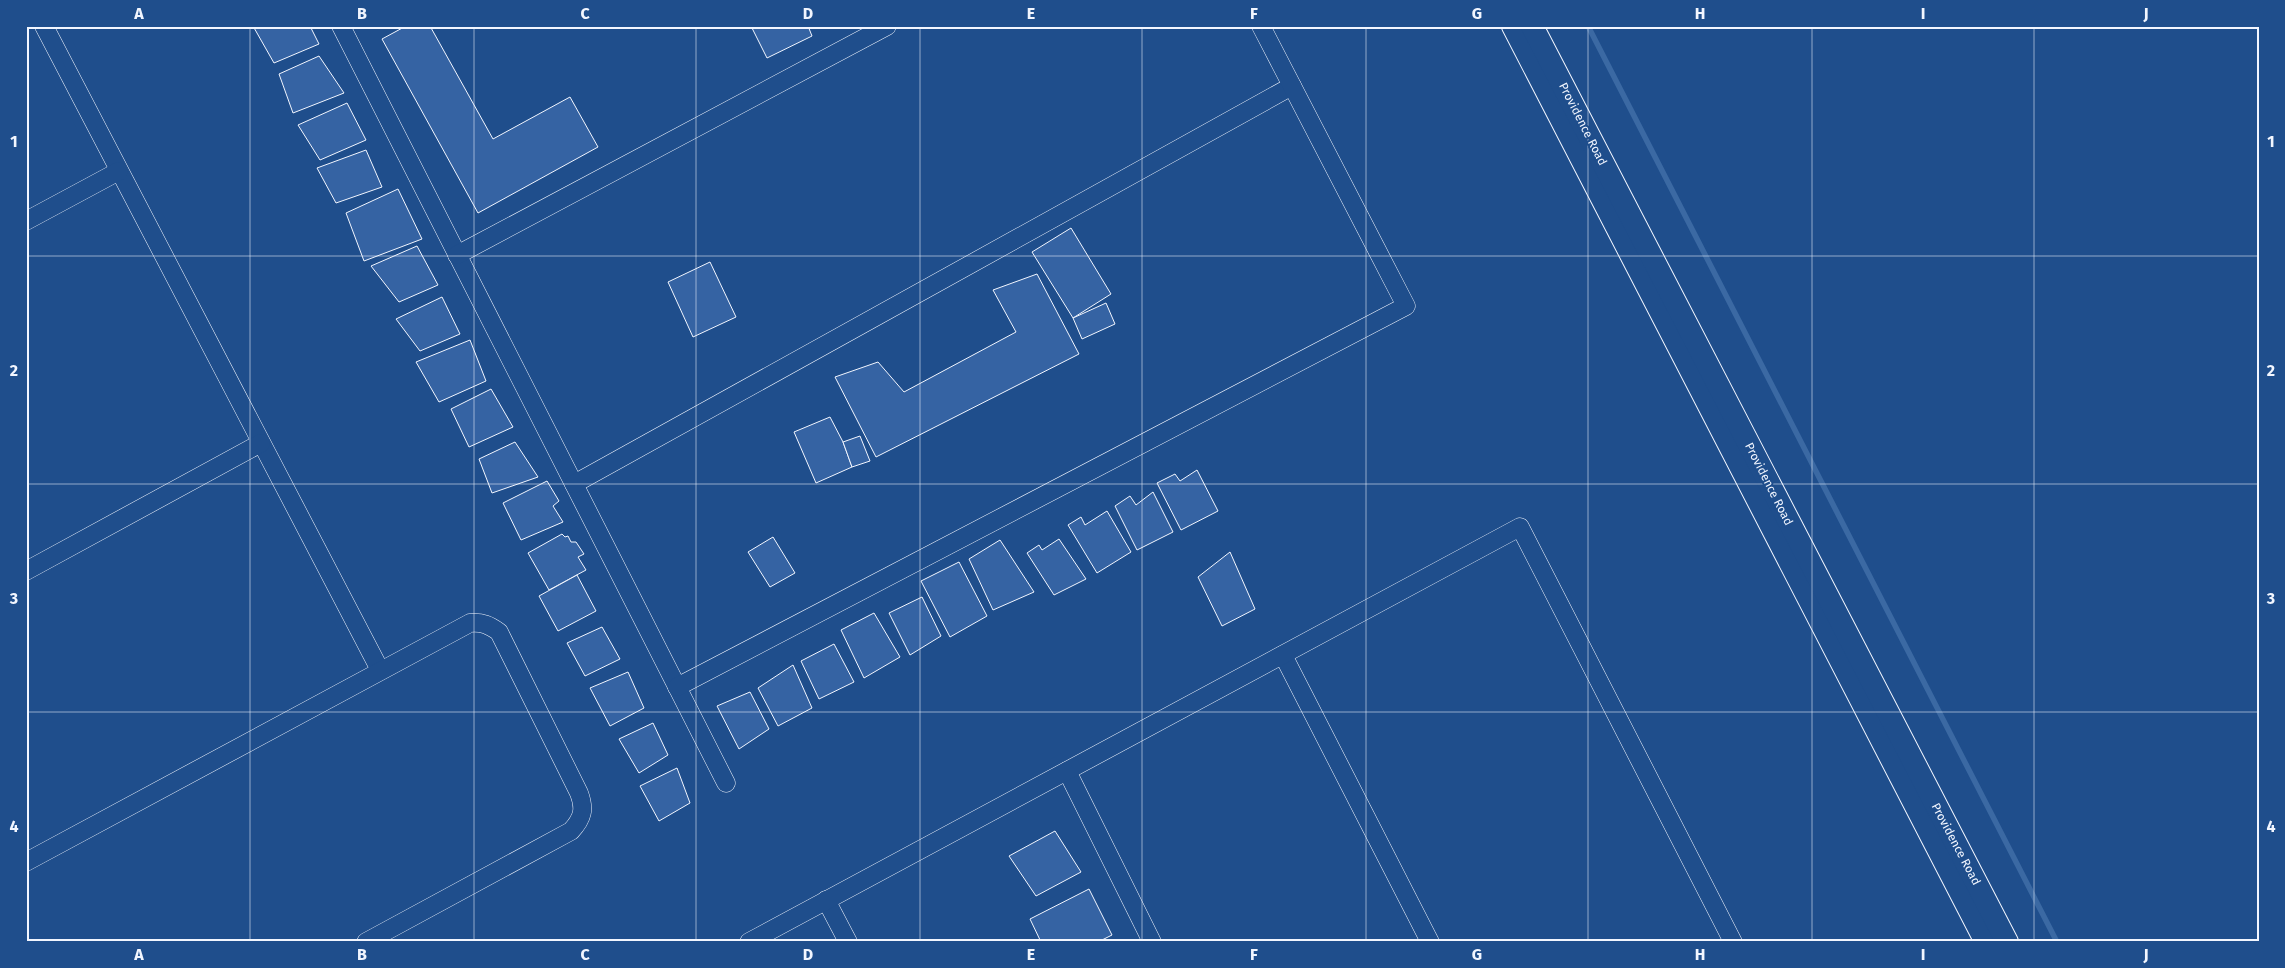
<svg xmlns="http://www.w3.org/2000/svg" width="2285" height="968" viewBox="0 0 2285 968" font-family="'Fira Sans',sans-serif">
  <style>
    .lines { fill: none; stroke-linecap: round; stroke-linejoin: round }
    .stream { stroke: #3b69a3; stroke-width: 5.5 }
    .building { fill: #3563a3; stroke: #f2f6ff }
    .minor-casing { stroke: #f2f6ff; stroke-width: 19 }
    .tertiary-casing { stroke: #f2f6ff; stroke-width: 24 }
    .minor { stroke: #1f4e8c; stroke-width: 18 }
    .tertiary { stroke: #1f4e8c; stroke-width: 22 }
    .grid { fill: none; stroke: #f2f6ff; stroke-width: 1; stroke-opacity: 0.55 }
    .labels { text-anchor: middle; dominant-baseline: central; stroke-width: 4; stroke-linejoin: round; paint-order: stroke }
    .street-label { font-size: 12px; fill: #f2f6ff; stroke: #1f4e8c }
    .neatline { fill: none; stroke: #f2f6ff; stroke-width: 2 }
    .grid-label { font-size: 16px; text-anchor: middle; font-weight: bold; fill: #f2f6ff }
  </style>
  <rect width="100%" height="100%" fill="#1f4e8c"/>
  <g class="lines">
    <path class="stream" d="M1588 26 2057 942"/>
  </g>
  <g class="building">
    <path d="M253 26H310L319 44 274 63Z"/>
    <path d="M406 26H430L493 139 570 97 598 147 478 213 382 39Z"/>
    <path d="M751 26H808L812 36 767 58Z"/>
    <path d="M319 56 344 93 293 113 279 74Z"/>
    <path d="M347 103 366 140 320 160 298 125Z"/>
    <path d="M366 150 382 187 336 203 317 168Z"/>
    <path d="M398 189 422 239 364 261 346 213Z"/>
    <path d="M1071 228 1111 294 1073 318 1032 252Z"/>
    <path d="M417 246 438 285 399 302 371 266Z"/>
    <path d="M710 262 736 317 693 337 668 282Z"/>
    <path d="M1037 274 1079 354 876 457 835 377 878 362 904 392 1016 332 993 290Z"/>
    <path d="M442 297 460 334 420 351 396 319Z"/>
    <path d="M1106 303 1115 324 1082 339 1073 318Z"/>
    <path d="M470 340 486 381 439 402 416 362Z"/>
    <path d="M491 389 513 427 469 447 451 409Z"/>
    <path d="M830 417 843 442 852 467 816 483 794 432Z"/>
    <path d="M860 436 870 461 852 467 843 442Z"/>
    <path d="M515 442 538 477 492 493 479 459Z"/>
    <path d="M1197 470 1218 511 1181 530 1157 483 1175 474 1180 481Z"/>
    <path d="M547 481 559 501 553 506 563 522 521 540 503 503Z"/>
    <path d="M1153 492 1173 532 1137 550 1115 506 1130 496 1136 505Z"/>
    <path d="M1107 511 1131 552 1097 573 1068 525 1081 517 1085 525Z"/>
    <path d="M562 534 565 537 568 536 571 542H576L584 554 578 557 586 570 549 590 528 553Z"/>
    <path d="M773 537 795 573 770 587 748 552Z"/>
    <path d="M1059 539 1086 579 1054 595 1027 553 1039 545 1042 550Z"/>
    <path d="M1000 540 1034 592 993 610 969 559Z"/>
    <path d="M1230 552 1255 609 1222 626 1198 577Z"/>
    <path d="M959 562 987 616 950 637 921 581Z"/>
    <path d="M577 575 596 611 558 631 539 596Z"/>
    <path d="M922 597 941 636 910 655 889 613Z"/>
    <path d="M874 613 900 657 864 678 841 630Z"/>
    <path d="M602 627 620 659 585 676 567 643Z"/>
    <path d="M834 644 854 682 819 699 801 661Z"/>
    <path d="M793 665 812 708 778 726 758 688Z"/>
    <path d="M628 672 644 708 610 726 590 688Z"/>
    <path d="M750 692 769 729 739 749 717 706Z"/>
    <path d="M653 723 668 755 639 773 619 739Z"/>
    <path d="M677 768 690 803 659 821 640 786Z"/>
    <path d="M1055 831 1081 872 1036 896 1009 856Z"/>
    <path d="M1089 889 1112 935 1098 942H1041L1030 919Z"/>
  </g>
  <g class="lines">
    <g class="minor-casing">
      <g id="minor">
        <path d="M44 26 380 670"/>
        <path d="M341 26 726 783"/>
        <path d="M26 221 119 171"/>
        <path d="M457 255 887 26"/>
        <path d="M574 484 1292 86"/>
        <path d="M26 571 261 443"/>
        <path d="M1283 655 1430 942"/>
        <path d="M677 687 1406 306 1261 26"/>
        <path d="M1067 771 1152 942"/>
        <path d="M26 862 470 623C483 622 489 625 499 632L579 793C585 809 583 818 571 831L366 942"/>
        <path d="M826 900 848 942"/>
        <path d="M749 942 1520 527 1733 942"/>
      </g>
    </g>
    <g class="tertiary-casing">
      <g id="tertiary">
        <path d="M1513 26 1986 942"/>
        <path d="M1532 26 2007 942"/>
      </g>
    </g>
    <use href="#minor" class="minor"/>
    <use href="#tertiary" class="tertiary"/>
  </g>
  <path class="grid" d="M250 26V942M474 26V942M696 26V942M920 26V942M1142 26V942M1366 26V942M1588 26V942M1812 26V942M2034 26V942M26 256H2259M26 484H2259M26 712H2259"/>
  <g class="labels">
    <g class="street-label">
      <text transform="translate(1583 124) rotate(63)">Providence Road</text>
      <text transform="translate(1769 484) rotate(63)">Providence Road</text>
      <text transform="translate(1956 844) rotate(62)">Providence Road</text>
    </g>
  </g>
  <rect width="2285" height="968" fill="none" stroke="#1f4e8c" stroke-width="55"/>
  <rect x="28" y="28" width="2230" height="912" class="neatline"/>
  <g class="grid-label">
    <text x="139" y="19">A</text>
    <text x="362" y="19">B</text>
    <text x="585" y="19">C</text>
    <text x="808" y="19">D</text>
    <text x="1031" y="19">E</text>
    <text x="1254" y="19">F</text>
    <text x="1477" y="19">G</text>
    <text x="1700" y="19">H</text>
    <text x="1923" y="19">I</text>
    <text x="2146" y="19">J</text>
    <text x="14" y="147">1</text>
    <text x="2271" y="147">1</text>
    <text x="14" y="376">2</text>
    <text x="2271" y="376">2</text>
    <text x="14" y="604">3</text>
    <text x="2271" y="604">3</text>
    <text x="14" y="832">4</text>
    <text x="2271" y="832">4</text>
    <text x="139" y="960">A</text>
    <text x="362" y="960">B</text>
    <text x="585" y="960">C</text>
    <text x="808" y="960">D</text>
    <text x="1031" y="960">E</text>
    <text x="1254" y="960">F</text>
    <text x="1477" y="960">G</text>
    <text x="1700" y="960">H</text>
    <text x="1923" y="960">I</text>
    <text x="2146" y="960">J</text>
  </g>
</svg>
